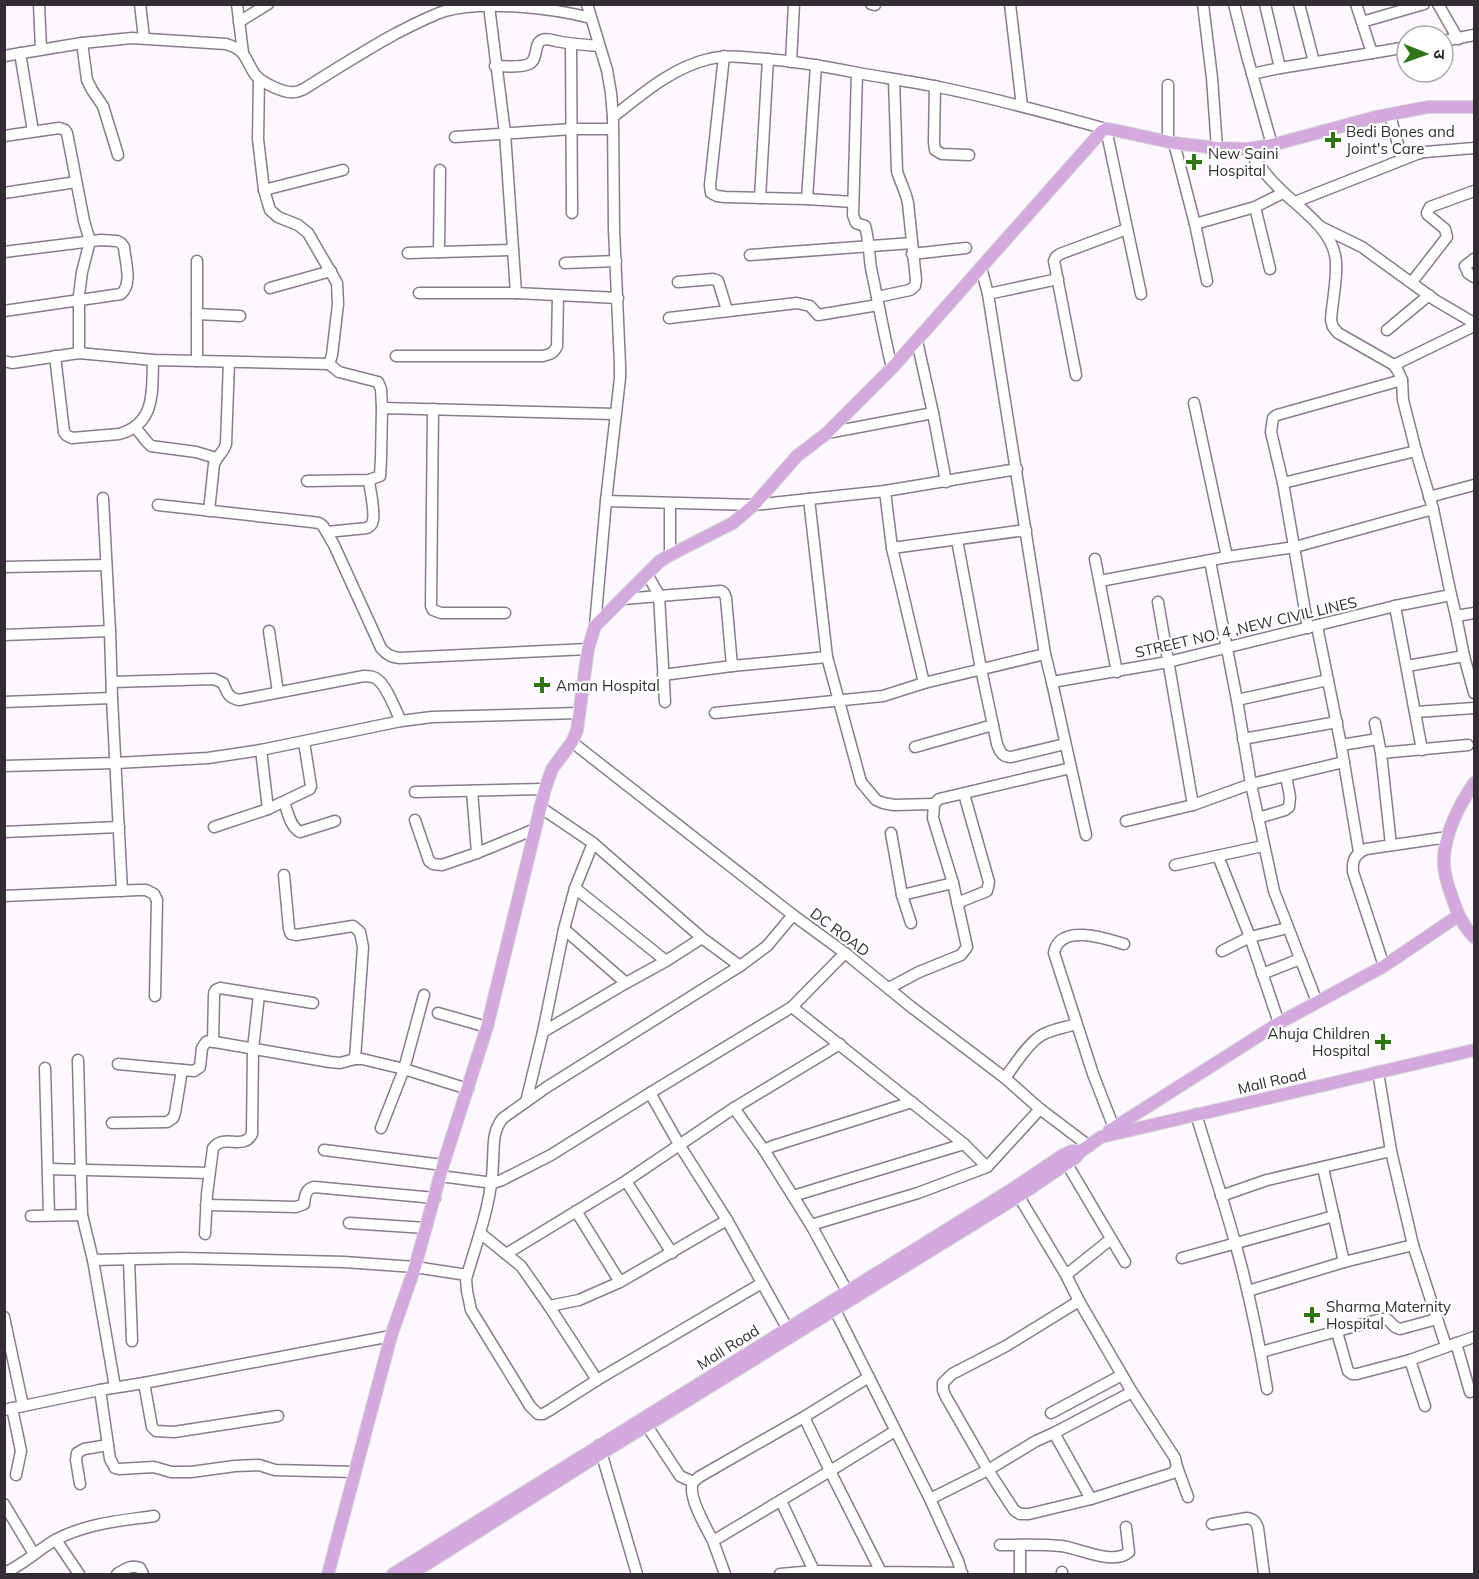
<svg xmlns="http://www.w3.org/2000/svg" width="1479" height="1579" viewBox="0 0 1479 1579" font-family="Mulish,'Noto Sans Devanagari',sans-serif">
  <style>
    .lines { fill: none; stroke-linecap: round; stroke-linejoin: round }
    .minor-casing { stroke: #897c8c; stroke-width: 13 }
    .major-casing { stroke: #d6d5d6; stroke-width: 14 }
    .minor { stroke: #fff; stroke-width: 10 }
    .major { stroke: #d3a9de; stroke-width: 12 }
    .poi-dot { fill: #2f7516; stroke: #fff; stroke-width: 2 }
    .labels { text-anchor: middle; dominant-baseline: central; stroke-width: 4.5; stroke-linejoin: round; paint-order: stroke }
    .poi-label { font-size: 15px; fill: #322d33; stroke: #fff; text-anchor: start }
    .street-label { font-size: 15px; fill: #322d33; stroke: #fff }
  </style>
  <rect width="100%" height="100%" fill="#fdf7ff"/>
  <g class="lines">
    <g class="minor-casing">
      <g id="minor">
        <path d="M39 4 41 49"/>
        <path d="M140 4 144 38"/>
        <path d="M237 4 243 53"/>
        <path d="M587 4 607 70 611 93 613 117 614 229 620 365V378L606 501 595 626"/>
        <path d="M871 4 875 5"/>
        <path d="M1010 4 1022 106"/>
        <path d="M1203 4 1212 78 1217 148"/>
        <path d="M1234 4 1247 56 1272 145"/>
        <path d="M1265 4 1280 68"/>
        <path d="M1299 4 1314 62"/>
        <path d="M1356 4 1372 53 1407 47"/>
        <path d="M1438 4 1458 39"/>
        <path d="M489 6 505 133 516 293"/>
        <path d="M239 22 268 4"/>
        <path d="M1362 22 1424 4"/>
        <path d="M1443 41 1474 35"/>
        <path d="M82 43 87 80 92 90 103 106 118 155"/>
        <path d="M571 44 572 213"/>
        <path d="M20 53 33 131"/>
        <path d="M4 56 82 43 132 38 226 44C246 50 244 57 254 73 259 82 285 94 295 92 298 92 301 90 304 89 334 70 364 51 395 34 411 26 427 17 445 11 483 0 552 8 591 18"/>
        <path d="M724 56 710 185 711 193 717 196 725 197 807 199 853 202"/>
        <path d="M791 62 794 4"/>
        <path d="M495 66C505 66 521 68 529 64 539 59 533 44 542 40 546 38 552 40 556 41 571 44 585 45 599 46"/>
        <path d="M857 73 853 215 856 223 865 226C869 239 869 254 871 268 878 301 884 335 892 368"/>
        <path d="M1252 74 1280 68 1372 53"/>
        <path d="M1168 85V142"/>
        <path d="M935 86 934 142 935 150 942 154 969 155"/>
        <path d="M1390 115 1402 159"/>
        <path d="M613 117C641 95 673 67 709 59 724 55 739 56 754 58 789 60 823 66 858 73 886 78 915 82 943 88 998 99 1052 114 1106 129L1141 294"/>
        <path d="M4 136 59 128 65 130 67 133 84 221 90 241 82 272 79 295V353"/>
        <path d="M455 137 572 129H612"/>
        <path d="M1174 143 1195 224 1207 281"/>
        <path d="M264 190 343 170"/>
        <path d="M4 193 76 182"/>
        <path d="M760 198 768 59"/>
        <path d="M807 199 816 65"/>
        <path d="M1295 202 1417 154 1425 152 1474 148"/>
        <path d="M1255 207 1270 269"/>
        <path d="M1195 224 1255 207 1283 193"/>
        <path d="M1321 227 1362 247 1435 300 1474 323"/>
        <path d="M4 252 101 240 117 241 121 243 124 247C125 261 133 284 121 294L4 311"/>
        <path d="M439 252 440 170"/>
        <path d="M408 253 513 250"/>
        <path d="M912 254 966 248"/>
        <path d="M750 255 912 243"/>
        <path d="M1474 259 1465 266 1468 273 1474 277"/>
        <path d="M197 261V361"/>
        <path d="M565 263 616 261"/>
        <path d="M981 267 988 294 1045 654 1052 682 1168 662 1395 606 1451 595 1433 509 1416 451 1403 400 1402 380 1399 373 1394 365 1338 333 1333 327 1331 320C1332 302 1339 271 1335 255 1330 229 1301 209 1283 192 1269 179 1258 165 1248 149"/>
        <path d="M678 282 713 279 718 281 727 310"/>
        <path d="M1412 282 1447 237 1445 229 1428 215 1427 213 1430 207 1474 191"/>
        <path d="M270 288 331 271"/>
        <path d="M419 293H516L618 298"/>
        <path d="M988 294 1058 279"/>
        <path d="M877 297 910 290 915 286 916 280 908 203C906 192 900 182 897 171L894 80"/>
        <path d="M197 314 240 316"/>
        <path d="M669 318 797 303 810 306 818 315 878 305"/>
        <path d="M1387 330 1429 295"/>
        <path d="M917 341 933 413 946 482"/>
        <path d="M55 356 64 432 66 435 72 438 119 434C156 424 152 391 153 360"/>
        <path d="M396 356H543C551 354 554 353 557 346L558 296"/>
        <path d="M4 361 12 363 79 353 153 360 329 364 332 355 338 304 337 283 308 233 298 225 278 217 270 210 264 190 258 139 259 80"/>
        <path d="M329 364 339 372 378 382 381 389 382 408"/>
        <path d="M1394 365 1474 326"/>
        <path d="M1076 375 1054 261 1056 257 1060 254 1127 229"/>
        <path d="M1194 403 1227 557"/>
        <path d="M433 409 431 606 433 610 441 613H505"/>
        <path d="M135 427 147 442 151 446 196 452 216 458"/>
        <path d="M827 433 933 413"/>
        <path d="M307 481 369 480 380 476 381 459 382 408 615 414"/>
        <path d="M1283 483 1416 451"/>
        <path d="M885 491 892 548 924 683"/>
        <path d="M1429 497 1474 485"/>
        <path d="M103 498 110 631 112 698 122 891"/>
        <path d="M606 501 754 505 809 499"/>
        <path d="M158 505 312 522 319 523 323 526 334 545 381 648C387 655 391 657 400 658L588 649"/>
        <path d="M209 511 214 464C217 456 224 452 226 444L229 362"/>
        <path d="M327 532 367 528C371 525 372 525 373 520 375 510 370 491 369 480"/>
        <path d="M957 540 981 669 997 744C1000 752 1002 757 1011 757L1065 744"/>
        <path d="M892 548 1026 530"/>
        <path d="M670 555V504"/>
        <path d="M1095 559 1117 672"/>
        <path d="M1210 561 1237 700 1251 784 1274 891 1317 1002"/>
        <path d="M4 567 106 565"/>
        <path d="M647 574 659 595 665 702"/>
        <path d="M1100 581 1227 557 1295 547 1433 509"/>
        <path d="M1451 595 1456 616 1464 656 1474 693"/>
        <path d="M623 599 721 591 724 593 726 598 732 666"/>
        <path d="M1158 602 1193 805"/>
        <path d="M1395 606 1422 750"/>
        <path d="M1456 616 1474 613"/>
        <path d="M1317 626 1341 745 1359 852"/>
        <path d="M1308 628 1283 483 1271 432 1273 418 1277 415 1402 380"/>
        <path d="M269 631 278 692"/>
        <path d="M4 635 110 631"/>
        <path d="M1407 666 1464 656"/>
        <path d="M663 675 732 666 827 657"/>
        <path d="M112 682 214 679 223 683C227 692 228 698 239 700L364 676C369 676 374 676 378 680 388 688 395 710 401 721"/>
        <path d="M1237 700 1328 680"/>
        <path d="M4 702 112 698"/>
        <path d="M1416 712 1474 708"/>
        <path d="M715 713 883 696 924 683 1045 654"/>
        <path d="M1375 723 1381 753 1391 845"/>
        <path d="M1243 739 1337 722"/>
        <path d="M572 742 793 915 845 953 910 1006 1005 1078 1040 1109 1089 1146"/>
        <path d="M1341 745 1378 739"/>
        <path d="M915 747 993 725"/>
        <path d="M261 750 268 809"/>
        <path d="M1381 753 1468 745"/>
        <path d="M4 766 116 763 208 758 261 750 401 721 432 717 579 713"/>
        <path d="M1071 768 1086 835"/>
        <path d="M472 791 477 853"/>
        <path d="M415 792 545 789"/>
        <path d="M284 802C288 812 290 827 300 832L335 821"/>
        <path d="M934 804 894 805 883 803 876 800 861 782 827 657 809 499 885 491 1017 469"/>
        <path d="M1258 818 1285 810 1289 807 1290 797 1286 776"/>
        <path d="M415 820 429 861 433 864 442 865 477 853 535 829"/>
        <path d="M1126 821 1193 805 1251 784 1344 762"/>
        <path d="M214 827 268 809 310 789 311 786 304 742"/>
        <path d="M4 832 119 827"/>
        <path d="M891 833 902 895 911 923"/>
        <path d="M593 843 702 938 740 966 767 946 793 915"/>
        <path d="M1218 856 1250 937 1279 1023"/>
        <path d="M1175 865 1263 846"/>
        <path d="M284 875 289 929 291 934 296 935 353 926 360 932 363 947 355 1059"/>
        <path d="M575 888 666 961 702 938"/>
        <path d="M902 895 953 883"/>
        <path d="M4 896 138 890H146L154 894 157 900 155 996"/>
        <path d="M957 903 987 891 989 882 964 794"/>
        <path d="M564 929 626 983 666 961"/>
        <path d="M1222 951 1250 937 1288 928"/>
        <path d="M740 966 547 1087 503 1118C492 1131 494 1146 493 1162 492 1202 477 1241 466 1279L467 1291 471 1310 530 1406 538 1414H543L550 1410 597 1380 762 1283"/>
        <path d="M1384 966 1353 872C1352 860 1355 854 1366 849L1448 837"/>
        <path d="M1262 974 1300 959"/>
        <path d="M889 988 919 972 961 955 967 947 953 883 933 818 934 804 939 799 1071 768 1052 682"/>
        <path d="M792 1007 964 1144 987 1167"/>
        <path d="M438 1013 487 1027"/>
        <path d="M543 1032 626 983"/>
        <path d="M213 1042 214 995C214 991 216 989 220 988L313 1003"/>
        <path d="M78 1060 82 1215 93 1260 115 1387"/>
        <path d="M118 1064 194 1071 200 1067 202 1048 206 1042 209 1041 330 1062 340 1063 355 1059H362L404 1069 468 1089"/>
        <path d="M45 1068 49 1215"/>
        <path d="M1378 1072 1391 1151 1413 1245 1446 1346"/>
        <path d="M1005 1078C1014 1066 1026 1046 1039 1037 1049 1029 1065 1028 1076 1024"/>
        <path d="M526 1102 543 1032 564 929 575 888 593 843 540 807"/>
        <path d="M734 1108 764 1150 811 1225 847 1291"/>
        <path d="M1196 1114C1209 1158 1224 1201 1236 1246 1249 1293 1259 1341 1267 1389"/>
        <path d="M112 1123 167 1122 173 1118 175 1113 182 1070"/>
        <path d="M381 1128 404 1069 424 995"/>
        <path d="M1114 1128 1093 1074 1054 953C1059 923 1105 938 1124 944"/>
        <path d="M324 1150 443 1165"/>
        <path d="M764 1150 773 1146 912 1102"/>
        <path d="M1067 1164 1125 1262"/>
        <path d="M1323 1168 1344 1262"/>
        <path d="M48 1169 209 1173"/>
        <path d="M440 1176 493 1183 502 1180 551 1155 650 1093"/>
        <path d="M626 1181 672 1253"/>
        <path d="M1015 1190 1066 1275 1079 1301"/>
        <path d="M793 1196 964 1144"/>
        <path d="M1221 1196 1267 1180 1391 1151"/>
        <path d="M206 1205 296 1207 304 1204C305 1197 305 1189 314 1187L435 1198"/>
        <path d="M31 1216 82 1215"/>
        <path d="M349 1223 426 1228"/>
        <path d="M811 1225 918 1193 987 1167 1040 1109"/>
        <path d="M480 1233 521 1266 549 1306 597 1380"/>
        <path d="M205 1234 207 1194 213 1148C225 1133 243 1151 252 1134L253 1049 259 995"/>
        <path d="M506 1254 626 1181 734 1108 840 1044"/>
        <path d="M1182 1258 1334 1216"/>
        <path d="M129 1259 132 1341"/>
        <path d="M93 1260 182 1258 344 1262 415 1267 467 1275"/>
        <path d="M1066 1275 1111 1239"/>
        <path d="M620 1282 727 1220"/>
        <path d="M1248 1291 1344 1262 1413 1245"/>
        <path d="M1079 1301 1132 1392 1175 1458 1177 1467 1173 1473 1091 1499 1029 1514H1020L1014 1510 988 1470 946 1397 943 1390V1383L952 1374 1006 1346Z"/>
        <path d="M831 1302 930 1499 958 1561 962 1574"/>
        <path d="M549 1306 579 1300 620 1282 576 1211"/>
        <path d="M4 1317 23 1406"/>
        <path d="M1337 1332 1348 1371 1352 1374H1357L1410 1360 1474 1337"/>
        <path d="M791 1335 727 1220 680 1146 650 1093 792 1007 845 953"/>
        <path d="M1456 1343 1470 1392"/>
        <path d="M1261 1352 1381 1319H1387L1395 1327 1400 1329 1437 1319"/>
        <path d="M1410 1360 1425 1406"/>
        <path d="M144 1383 152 1427 156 1431 174 1432 278 1416"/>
        <path d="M100 1390 110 1459 115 1468 119 1469 154 1467 171 1472H191L235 1466 259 1465 275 1470 355 1472"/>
        <path d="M12 1408 21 1451 16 1475"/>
        <path d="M4 1410 100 1390 144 1383 391 1336"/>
        <path d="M1051 1413 1122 1375"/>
        <path d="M804 1417 830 1471 713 1541C707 1529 687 1496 693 1483 694 1481 697 1479 699 1477L804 1417 869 1377"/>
        <path d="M647 1426 680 1476 693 1482"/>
        <path d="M895 1431 830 1471 881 1572 962 1573"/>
        <path d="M1054 1433 1091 1499"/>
        <path d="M599 1445 637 1574"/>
        <path d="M1177 1467 1188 1497"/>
        <path d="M80 1484 76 1460 77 1453 84 1449 108 1445"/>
        <path d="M930 1499 988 1470 1036 1441 1054 1433 1132 1392"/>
        <path d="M781 1501 814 1571"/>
        <path d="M4 1504 34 1554"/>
        <path d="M1212 1524 1247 1518C1254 1519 1256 1522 1258 1528L1264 1574"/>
        <path d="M56 1540 79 1574"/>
        <path d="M713 1541 725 1574"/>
        <path d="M1000 1545C1020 1545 1041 1544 1061 1546 1080 1548 1113 1566 1129 1552L1126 1527"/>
        <path d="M1020 1545V1574"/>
        <path d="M1062 1572V1574"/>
        <path d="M4 1573C23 1565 38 1550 55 1540 87 1523 119 1521 154 1516"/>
        <path d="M117 1574C124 1570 131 1564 140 1568L143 1574"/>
        <path d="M780 1574 814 1571 881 1572"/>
      </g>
    </g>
    <g class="major-casing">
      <g id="major">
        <path d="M1474 783C1460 804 1446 831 1444 856 1443 869 1447 884 1452 897 1457 912 1462 925 1474 937"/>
        <path d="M1109 1131 1279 1023 1384 966 1458 916"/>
        <path d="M328 1574 391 1336 415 1267 443 1165 487 1027 545 789 552 769 572 742 577 730 588 649 595 626 660 561 670 555 733 523 754 505 797 456 827 433 892 368 1102 131 1106 129 1114 130 1174 143 1217 148 1248 149 1272 145 1376 117 1428 107H1474"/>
        <path d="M393 1574 1014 1188 1063 1155 1072 1151H1081"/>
        <path d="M411 1574 602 1453 1019 1196 1075 1158 1081 1151 1101 1137 1474 1050"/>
      </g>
    </g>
    <use href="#minor" class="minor"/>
    <use href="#major" class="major"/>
  </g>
  <g class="poi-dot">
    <path d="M1330 131h6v6h6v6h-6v6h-6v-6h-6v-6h6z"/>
    <path d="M1191 153h6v6h6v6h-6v6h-6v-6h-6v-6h6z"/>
    <path d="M539 676h6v6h6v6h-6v6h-6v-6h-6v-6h6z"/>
    <path d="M1380 1033h6v6h6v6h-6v6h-6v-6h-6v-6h6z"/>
    <path d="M1309 1306h6v6h6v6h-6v6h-6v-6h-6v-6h6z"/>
  </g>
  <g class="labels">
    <g class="poi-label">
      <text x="1346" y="131">Bedi Bones and<tspan x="1346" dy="17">Joint's Care</tspan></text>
      <text x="1208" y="153">New Saini<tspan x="1208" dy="17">Hospital</tspan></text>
      <text x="556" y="685">Aman Hospital</text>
      <text x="1370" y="1033" text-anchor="end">Ahuja Children<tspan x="1370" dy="17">Hospital</tspan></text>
      <text x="1326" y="1306">Sharma Maternity<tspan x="1326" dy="17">Hospital</tspan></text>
    </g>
    <g class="street-label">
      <text transform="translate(1246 627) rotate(-13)">STREET NO. 4 ,NEW CIVIL LINES</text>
      <text transform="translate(840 932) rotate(37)">DC ROAD</text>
      <text transform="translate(1272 1081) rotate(-13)">Mall Road</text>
      <text transform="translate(728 1347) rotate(-32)">Mall Road</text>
    </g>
  </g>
  <rect width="1479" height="1579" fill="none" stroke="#322d33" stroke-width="12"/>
  <g transform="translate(1425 54) rotate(91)"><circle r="28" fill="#ffffff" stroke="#adabad" stroke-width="1.5"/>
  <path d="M0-4.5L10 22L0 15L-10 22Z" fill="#2f7516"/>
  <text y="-9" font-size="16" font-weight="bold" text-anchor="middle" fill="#322d33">उ</text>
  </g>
</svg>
